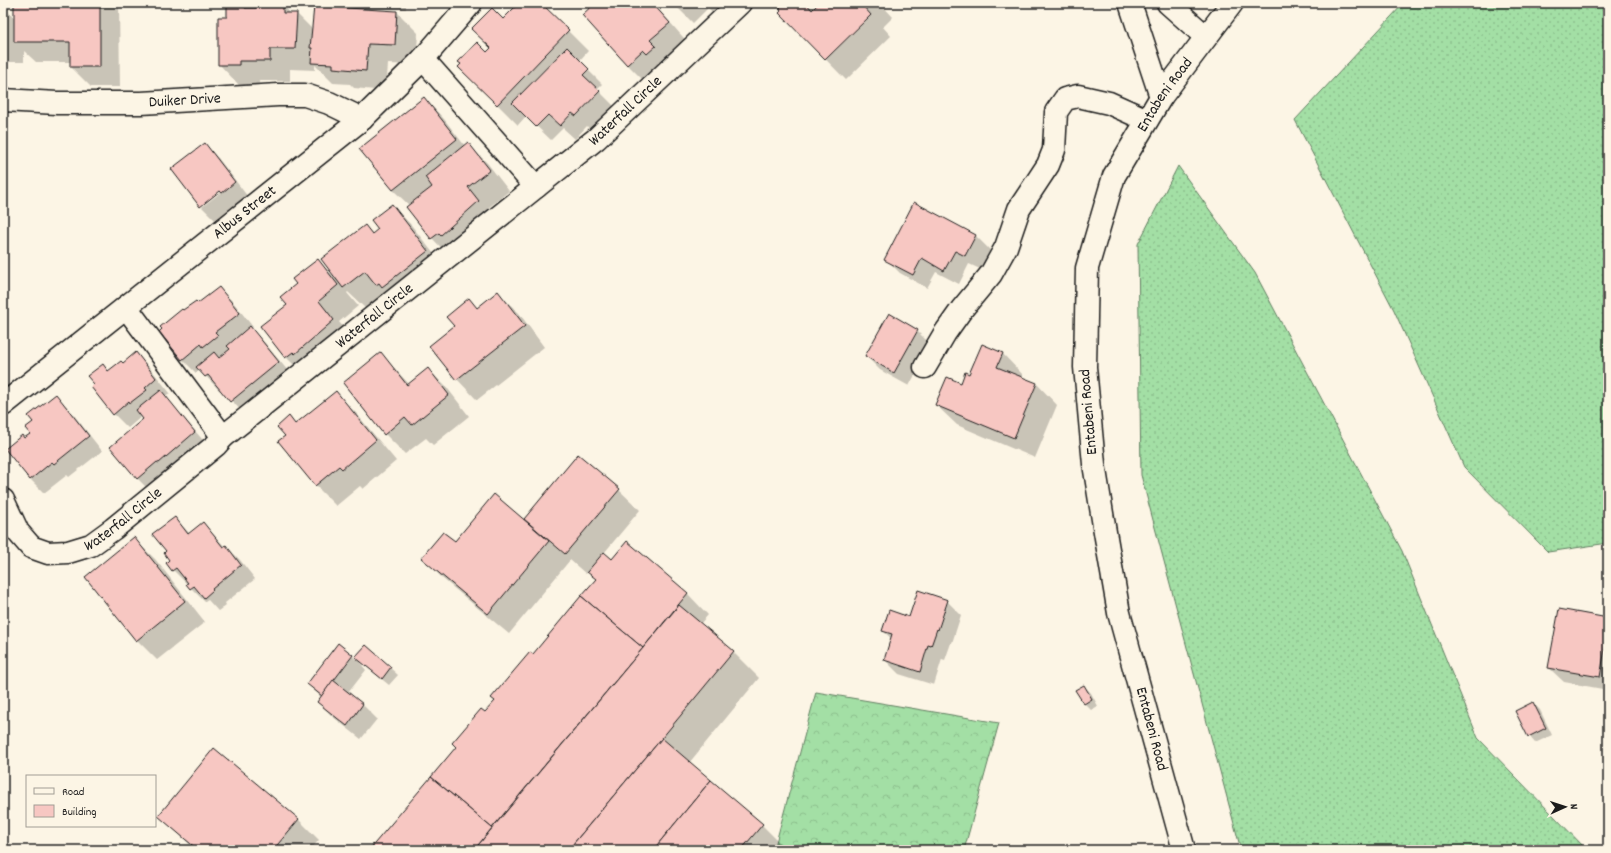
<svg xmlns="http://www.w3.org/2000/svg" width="1611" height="853" viewBox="0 0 1611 853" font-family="Dekko,sans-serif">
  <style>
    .grass { fill: url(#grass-dots); stroke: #607e60 }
    .forest { fill: url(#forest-crowns); stroke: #607e60 }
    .shadow { fill: #0003 }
    .building { fill: #f7c7c2; stroke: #1c1c1c }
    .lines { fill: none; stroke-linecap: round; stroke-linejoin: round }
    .minor-casing { stroke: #1c1c1c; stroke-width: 25 }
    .minor { stroke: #fcf5e5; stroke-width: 22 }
    .labels { text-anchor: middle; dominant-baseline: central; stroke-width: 3; stroke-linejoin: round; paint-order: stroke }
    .street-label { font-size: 16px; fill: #1c1c1c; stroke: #fcf5e5 }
  </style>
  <defs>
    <pattern id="grass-dots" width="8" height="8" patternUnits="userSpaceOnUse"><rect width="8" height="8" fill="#a3dfa5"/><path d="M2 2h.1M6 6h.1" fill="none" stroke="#8cbf8d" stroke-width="1.8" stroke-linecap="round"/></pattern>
    <pattern id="forest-crowns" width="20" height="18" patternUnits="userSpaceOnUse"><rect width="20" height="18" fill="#a3dfa5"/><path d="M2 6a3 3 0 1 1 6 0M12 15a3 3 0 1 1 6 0" fill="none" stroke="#8cbf8d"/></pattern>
  </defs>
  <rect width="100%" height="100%" fill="#fcf5e5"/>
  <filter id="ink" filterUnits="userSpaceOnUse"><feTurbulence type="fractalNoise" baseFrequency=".025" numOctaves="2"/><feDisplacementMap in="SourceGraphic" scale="8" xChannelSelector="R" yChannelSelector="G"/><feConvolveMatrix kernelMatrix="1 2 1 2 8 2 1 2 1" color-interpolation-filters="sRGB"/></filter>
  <g filter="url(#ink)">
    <g class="grass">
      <path d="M1404 3H1608V543L1548 552 1464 467 1394 310 1295 120Z"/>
      <path d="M1178 166 1255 273 1402 551 1478 738 1587 850H1241L1141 475 1138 244Z"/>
    </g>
    <path class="forest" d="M816 692 999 723 964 850H774Z"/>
    <g class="shadow">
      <path d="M15 3H119L120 87H91L71 67V62H36L24 51V62H7V83H3V93V7L15 19Z"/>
      <path d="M324 3H406V9H374V11L397 12 418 33 416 65 388 64 386 91 354 88 350 84 333 83 315 65V70L290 69V81H259V85H239L219 64 228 18 245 5 249 9 283 5 291 14H297L313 30 329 8Z"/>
      <path d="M520 3H540L588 51 579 61 602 84 597 89 614 106 590 130 587 126 575 139 563 128 551 140 526 116 518 125 460 67 487 54 492 49 504 20Z"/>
      <path d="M597 3H653L689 44 648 85 627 64Z"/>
      <path d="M673 3H750L752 5 729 28 708 8 693 23Z"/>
      <path d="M805 3 812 11 820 3H880L893 17 883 27 891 36 846 80 780 13 782 11V8L778 4Z"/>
      <path d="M424 98 444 119 465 146 468 144 488 164 509 191 488 208 499 222 452 259 432 238 408 208 410 206 393 190Z"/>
      <path d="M204 144 218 158 248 197 237 206 235 204 215 220 202 207 225 189 224 187 201 205V206L173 169Z"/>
      <path d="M915 204 976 236 990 250 980 269 969 264 959 284 936 272 927 288 900 273 886 259Z"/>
      <path d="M392 205 412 226 448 272 403 307 397 305 384 293 365 308 348 292 347 293 358 306 339 322 354 340 306 377 286 357 288 305 297 284 318 260 334 277 365 226 373 234 379 229Z"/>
      <path d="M219 288 233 302 253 327 251 329 264 342 293 377 245 415 221 389 220 391 200 370 196 373 182 359 183 312 198 304Z"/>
      <path d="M498 293 519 313 544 347 477 400 457 379 455 327 469 300 478 309Z"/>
      <path d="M917 331 931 345 909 386 880 370 866 356Z"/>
      <path d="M982 346 1003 354 1023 375 1022 378 1037 384 1057 405 1035 458 957 425 936 405 970 376Z"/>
      <path d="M136 354 150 368 170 393 165 396 208 446 151 492 137 478 145 419 142 416 128 428 114 414 93 387 95 384 103 365 109 371 123 364Z"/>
      <path d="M381 354 409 384 428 369 448 389 469 416 433 445 426 438 405 454 385 434Z"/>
      <path d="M335 393 356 413 396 461 363 489 360 486 336 506 316 486 279 441Z"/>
      <path d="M56 396 70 410 102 451 69 477 67 475 44 493 30 479 22 436 25 439 31 434 34 422Z"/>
      <path d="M578 455 619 490 640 510 604 553 612 561 627 542 688 594 708 615 700 624 733 652 759 678 689 763 762 825 787 850H371L596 579 588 571 586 574 570 560 509 634 443 579 423 558 455 543 524 521Z"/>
      <path d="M175 518 190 534 203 523 225 547 226 546 240 560 255 579 225 603 226 605 218 611 208 600 205 602 173 570 167 552Z"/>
      <path d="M134 539 155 559 205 622 157 660 137 640Z"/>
      <path d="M947 601 961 615 952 643H951L945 660 942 659 934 685 899 674 885 660 892 639 883 631Z"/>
      <path d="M1608 619V690L1564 682 1549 668Z"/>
      <path d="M366 646 398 675 389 685 362 663 361 664 366 670 348 693 363 705 377 719 361 739 332 716 318 702 321 697 308 684 353 656 355 659Z"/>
      <path d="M1084 686 1091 693 1098 706 1091 710 1084 703Z"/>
      <path d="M1533 703 1540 710 1552 735 1535 743 1529 736Z"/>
      <path d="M159 816 298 819 319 840 310 850H196Z"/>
    </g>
    <g class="building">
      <path d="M14 3H100V67H70V42H14Z"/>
      <path d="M519 3H541L569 30 497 105 458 67 461 64 458 62 477 42 487 52 491 48 471 29 492 8 503 19Z"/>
      <path d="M595 3H652L670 23 650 40 656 46 647 54 643 50 627 65 582 15Z"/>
      <path d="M806 3 812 10 819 3H866L863 6 871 15 825 60 779 13 781 11 779 9 781 8 776 4Z"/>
      <path d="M227 4H245V8H256V4H283V13H297L295 49H270V61H239V65H218V17H227Z"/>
      <path d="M314 6 397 11 395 45 368 44 366 71 333 68V64L311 63 312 48H310Z"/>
      <path d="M567 47 589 69 583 75 600 91 576 116 572 113 560 126 548 115 536 127 512 103Z"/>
      <path d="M424 97 457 139 393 190 359 149Z"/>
      <path d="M468 142 490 170 468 187 479 201 441 235 439 233 431 239 406 207 432 187 425 177Z"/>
      <path d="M205 143 235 182 222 193 220 191 200 207 171 169Z"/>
      <path d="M914 202 976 235 965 256 955 251 944 271 922 258 913 275 884 260Z"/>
      <path d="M392 204 428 251 382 287 379 283 376 285 365 271 343 288 321 259 365 225 372 234 378 229 371 220Z"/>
      <path d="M318 259 338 285 319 301 334 320 295 354 293 352 285 358 260 326 287 305 280 297 296 284 292 279Z"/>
      <path d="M219 287 240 313 215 332 218 335 203 347 201 344 182 360 159 332 162 329 160 327 182 309 183 310 196 301 198 303Z"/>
      <path d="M498 291 525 326 456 380 429 346 454 326 446 317 469 298 477 308Z"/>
      <path d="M889 313 918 330 894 373 865 356Z"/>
      <path d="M250 326 279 362 230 402 208 375 205 377 196 367 214 352 219 358 230 349 227 346Z"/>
      <path d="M982 344 1003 353 997 367 1037 383 1014 438 935 405 947 377 961 383 965 372 969 374Z"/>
      <path d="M136 352 156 378 145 388 147 390 130 403 129 401 113 415 91 387 94 384 87 376 103 364 108 371 121 361 123 363Z"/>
      <path d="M381 352 407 385 428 368 449 395 412 425 405 417 384 435 343 383Z"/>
      <path d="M161 390 195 432 159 463 157 462 137 479 110 447 143 419 136 410Z"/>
      <path d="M336 391 376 440 342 469 339 466 315 486 278 441 285 436 277 427 289 416 295 424Z"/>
      <path d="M56 394 89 436 54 464 52 462 30 480 5 449 22 435 24 438 30 434 25 428 33 422 28 416Z"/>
      <path d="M578 454 620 489 565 554 524 519Z"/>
      <path d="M494 494 549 541 488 614 421 558 443 532 455 541Z"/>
      <path d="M175 517 188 534 203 522 223 547 226 545 241 565 212 589 213 590 204 598 194 586 190 589 186 584 188 583 176 568 172 571 166 563 169 560 164 553 166 551 152 534Z"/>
      <path d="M134 537 185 601 136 641 85 577Z"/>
      <path d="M627 541 688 593 643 648 581 596 596 579 587 572 604 552 612 559Z"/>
      <path d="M918 590 948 600 938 630 937 629 931 646 928 645 920 672 884 660 892 634 882 631 889 610 909 617Z"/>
      <path d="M581 596 643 648 492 828 431 777 456 747 452 743 481 709 485 712 495 701 491 698 530 652 533 654Z"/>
      <path d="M679 605 734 651 662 738 568 850H474Z"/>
      <path d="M1559 609 1608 618V632L1600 677 1548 668Z"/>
      <path d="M338 643 353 655 322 696 307 684Z"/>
      <path d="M366 645 391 667 382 679 355 657Z"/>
      <path d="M333 680 363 704 347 726 317 702Z"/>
      <path d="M1084 685 1092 699 1084 704 1075 690Z"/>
      <path d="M1533 702 1546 728 1528 737 1515 711Z"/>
      <path d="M662 738 711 780 653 850H568Z"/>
      <path d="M214 748 299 819 273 850H198L158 816Z"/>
      <path d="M431 777 492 828 474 850H369Z"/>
      <path d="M711 780 763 824 741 850H653Z"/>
    </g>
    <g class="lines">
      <g class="minor-casing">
        <g id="minor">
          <path d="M1130 3 1161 97"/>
          <path d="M1168 3 1206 37"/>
          <path d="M423 59 536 187"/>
          <path id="s1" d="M3 100 57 103H141L278 95H305L329 103 362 119"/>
          <path d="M126 307 223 437"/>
          <path d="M925 367 945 333 962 309 991 274 1006 247 1019 209 1048 165 1054 150 1056 112 1065 99 1078 96 1109 103 1147 120"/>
          <path id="s2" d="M3 405 362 119 423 59 471 3"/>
          <path id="s3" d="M3 500 18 532 31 547 48 553 68 552 91 545 113 529 216 445 223 437 596 139 740 3"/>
          <path id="s4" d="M1184 850 1119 613 1105 532 1094 464 1085 367 1087 268 1114 176 1161 97 1232 3"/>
        </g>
      </g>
      <use href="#minor" class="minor"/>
    </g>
  </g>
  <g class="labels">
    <g class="street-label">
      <text stroke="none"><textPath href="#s4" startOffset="785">Entabeni Road</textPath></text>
      <text stroke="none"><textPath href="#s1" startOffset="182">Duiker Drive</textPath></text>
      <text stroke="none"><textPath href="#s3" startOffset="806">Waterfall Circle</textPath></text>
      <text stroke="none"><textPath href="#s2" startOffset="309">Albus Street</textPath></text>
      <text stroke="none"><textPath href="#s3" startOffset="482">Waterfall Circle</textPath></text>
      <text transform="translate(1089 412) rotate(-95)">Entabeni Road</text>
      <text stroke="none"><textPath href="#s3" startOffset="158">Waterfall Circle</textPath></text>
      <text transform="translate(1151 729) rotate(75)">Entabeni Road</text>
    </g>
  </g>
  <rect width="1611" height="853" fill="none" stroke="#fcf5e5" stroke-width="16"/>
  <rect x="8" y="8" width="1595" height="837" fill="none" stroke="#1c1c1c" stroke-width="1.5" filter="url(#ink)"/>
  <rect x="26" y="775" width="130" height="52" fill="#fcf5e5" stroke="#a29e95"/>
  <rect x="34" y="788" width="20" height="6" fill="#fcf5e5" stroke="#a29e95"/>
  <text x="62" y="795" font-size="12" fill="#1c1c1c">Road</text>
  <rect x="34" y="805" width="20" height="12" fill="#f7c7c2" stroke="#a29e95"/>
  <text x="62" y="815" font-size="12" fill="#1c1c1c">Building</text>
  <g transform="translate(1565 807) rotate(87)" stroke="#fcf5e5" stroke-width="3" paint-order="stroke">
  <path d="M0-3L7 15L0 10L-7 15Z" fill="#1c1c1c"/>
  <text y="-6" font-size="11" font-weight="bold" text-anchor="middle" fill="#1c1c1c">N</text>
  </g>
</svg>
